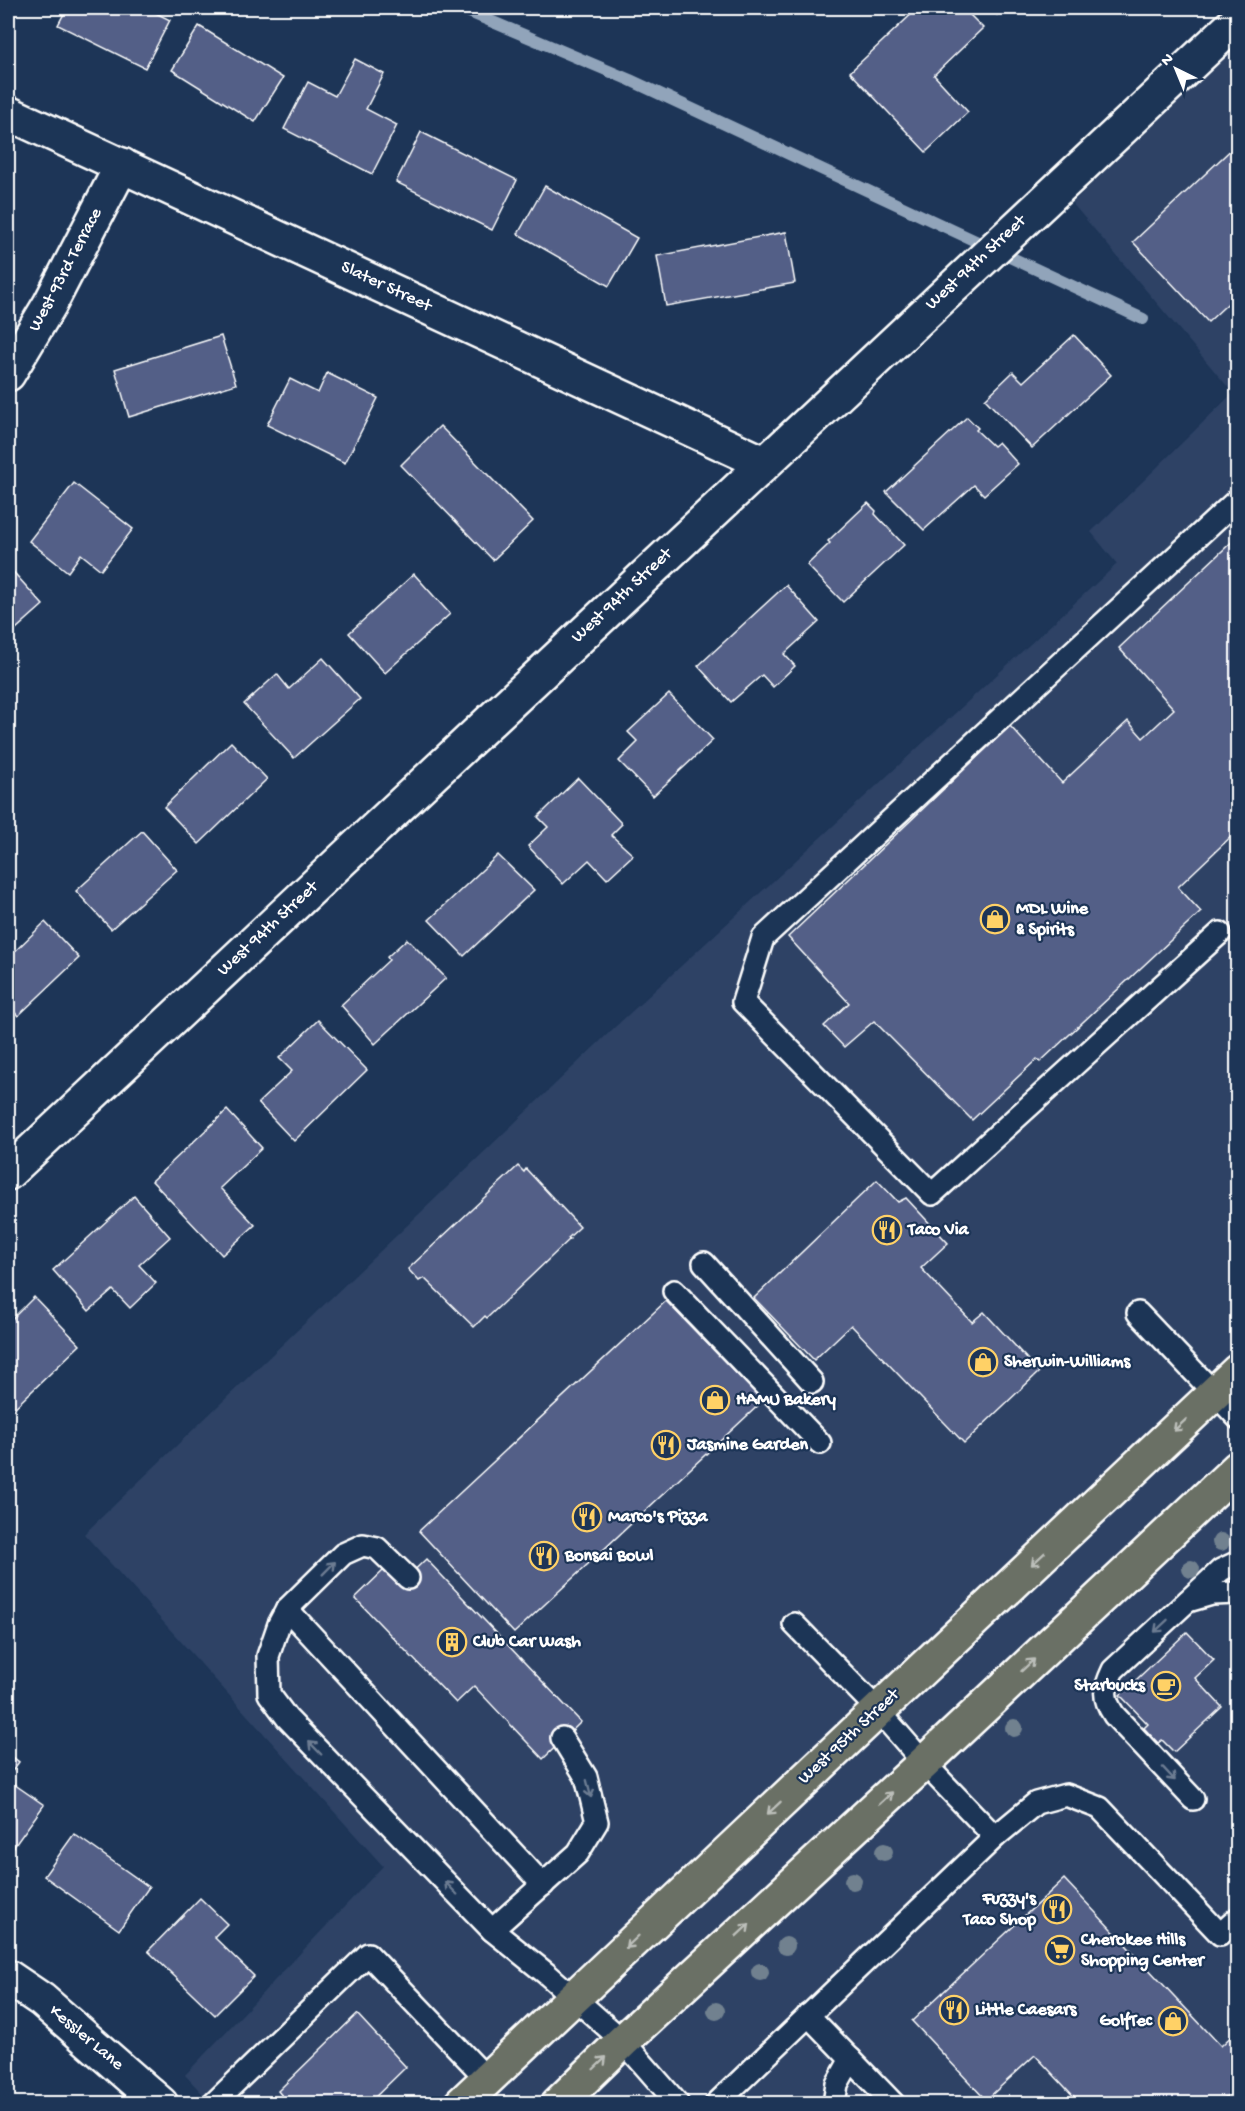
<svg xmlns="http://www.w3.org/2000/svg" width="1245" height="2111" viewBox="0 0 1245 2111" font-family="'Gochi Hand',sans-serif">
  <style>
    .built { fill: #2d4265 }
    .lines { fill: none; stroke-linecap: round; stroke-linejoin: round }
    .stream { stroke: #91a4ba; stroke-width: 12 }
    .building { fill: #535f87; stroke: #fff; stroke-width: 1.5 }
    .lane-casing { stroke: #fff; stroke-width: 26 }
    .street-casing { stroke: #fff; stroke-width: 38 }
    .primary-casing { stroke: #fff; stroke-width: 38 }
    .lane { stroke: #1d3557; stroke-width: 21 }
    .street { stroke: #1d3557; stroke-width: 33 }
    .primary { stroke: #6b7065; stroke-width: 33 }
    .tree { fill: #71818f }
    .oneway { stroke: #bcbfba }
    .oneway2 { stroke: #6c7c92 }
    .labels { text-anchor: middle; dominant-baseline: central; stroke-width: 4.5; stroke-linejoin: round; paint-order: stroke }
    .street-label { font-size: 18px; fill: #fff; stroke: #1d3557 }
    .poi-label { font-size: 18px; font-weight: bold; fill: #fff; stroke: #1d3557; text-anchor: start }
  </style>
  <rect width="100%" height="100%" fill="#1d3557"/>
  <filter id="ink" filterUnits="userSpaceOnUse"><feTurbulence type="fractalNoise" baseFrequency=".0167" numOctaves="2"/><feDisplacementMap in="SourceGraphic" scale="12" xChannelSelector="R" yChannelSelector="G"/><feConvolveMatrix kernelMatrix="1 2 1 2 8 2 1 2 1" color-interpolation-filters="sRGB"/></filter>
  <g filter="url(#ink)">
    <path class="built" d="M1237 43V2103H211L185 2075 383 1866 84 1534 615 1027 1117 564 1091 532 1233 393 1072 203Z"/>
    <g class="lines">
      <path class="stream" d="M460 8 630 80 1143 319"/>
    </g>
    <g class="building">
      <path d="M67 8H146L170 20 145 68 58 25Z"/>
      <path d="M918 8H963L983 28 934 75 968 112 926 152 850 72Z"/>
      <path d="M990 8H1004L997 15Z"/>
      <path d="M199 26 283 78 255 122 172 70Z"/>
      <path d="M355 59 384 74 366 109 397 125 372 174 284 129 308 82 335 96Z"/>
      <path d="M421 132 517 180 492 230 396 182Z"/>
      <path d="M1238 143V294L1208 322 1133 242Z"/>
      <path d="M545 186 637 238 609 286 518 234Z"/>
      <path d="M786 232 795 283 666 306 657 256Z"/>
      <path d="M1074 335 1111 375 1032 448 985 399 1013 372 1023 382Z"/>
      <path d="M221 336 236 384 129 417 115 369Z"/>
      <path d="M327 373 378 398 345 463 267 425 290 379 318 393Z"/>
      <path d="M967 417 978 428 976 430 993 446 998 442 1018 464 984 495 974 485 924 530 886 492Z"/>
      <path d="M440 426 533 521 493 560 401 465Z"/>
      <path d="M74 483 133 529 101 570 81 554 68 572 29 541Z"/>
      <path d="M868 503 876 511 875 514 904 545 843 602 807 565 830 543 828 541Z"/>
      <path d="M1238 536V830L1178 887 1201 912 1040 1062 1037 1059 972 1120 874 1021 844 1047 824 1026 849 1003 788 937 1010 726 1062 783 1128 721 1143 738 1174 709 1119 648Z"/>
      <path d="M8 566 43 605 8 636Z"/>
      <path d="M414 574 450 614 385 673 349 633Z"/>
      <path d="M786 585 819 622 784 654 795 666 773 687 762 675 731 702 698 666Z"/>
      <path d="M323 658 360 699 294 758 244 704 277 674 289 689Z"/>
      <path d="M669 694 713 740 653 796 619 761 638 742 628 732Z"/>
      <path d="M231 742 267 779 199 844 164 807Z"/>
      <path d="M578 778 622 824 611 835 633 855 607 879 589 860 563 884 528 846 548 827 538 817Z"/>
      <path d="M142 831 177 870 111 929 76 891Z"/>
      <path d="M498 855 534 890 464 956 429 920Z"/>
      <path d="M45 922 79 958 18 1016 8 1005V958Z"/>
      <path d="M407 939 446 978 375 1044 341 1005 389 960 387 957Z"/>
      <path d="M318 1020 367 1070 294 1141 258 1103 292 1071 279 1058Z"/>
      <path d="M227 1110 262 1148 220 1188 255 1225 222 1255 152 1181Z"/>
      <path d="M518 1166 524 1172 526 1169 580 1227 568 1238 570 1239 487 1318 485 1316 474 1327 424 1278 419 1281 408 1269Z"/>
      <path d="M877 1180 898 1202 906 1198 948 1243 921 1268 972 1322 984 1312 1039 1372 964 1443 851 1325 814 1360 754 1298Z"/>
      <path d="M134 1196 170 1237 139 1265 156 1283 130 1308 113 1290 89 1311 53 1270Z"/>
      <path d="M34 1297 80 1345 8 1414V1323Z"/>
      <path d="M666 1301 763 1401 514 1633 419 1531Z"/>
      <path d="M426 1559 581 1722 543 1759 474 1686 456 1703 355 1598 384 1570 399 1585Z"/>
      <path d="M1187 1632 1214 1660 1195 1678 1222 1707 1174 1752 1162 1740 1158 1743 1144 1728 1148 1724 1120 1695Z"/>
      <path d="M8 1753 19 1762 8 1777Z"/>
      <path d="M8 1780 44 1805 8 1855Z"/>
      <path d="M74 1834 149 1887 119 1930 44 1876Z"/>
      <path d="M1064 1879 1221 2046 1238 2030V2092L1206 2104H1081L1035 2055 986 2100 912 2021Z"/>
      <path d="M200 1898 227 1924 214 1937 254 1976 215 2015 148 1951Z"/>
      <path d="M357 2014 406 2067 368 2104H289L278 2091Z"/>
    </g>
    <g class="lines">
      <g class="lane-casing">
        <g id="lane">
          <path d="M1220 933 932 1194 743 1002 763 938 1238 499"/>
          <path d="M704 1263 812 1382"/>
          <path d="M674 1291 820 1443"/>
          <path d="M1138 1313 1238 1418"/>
          <path d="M408 1578 377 1548 363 1545 343 1554 287 1609 279 1624 268 1656 269 1694 287 1718 492 1930 548 1975 623 2041 678 2104"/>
          <path d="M1188 1601 1212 1594 1238 1593"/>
          <path d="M287 1609 543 1885"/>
          <path d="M794 1624 878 1710 924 1763 995 1837"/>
          <path d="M1193 1799 1114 1715C1102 1697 1104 1689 1113 1670L1221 1570 1238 1562"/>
          <path d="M492 1930 578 1853 597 1822 586 1777 562 1738"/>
          <path d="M808 2015 894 2104"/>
          <path d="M213 2104 368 1954 487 2079"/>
          <path d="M716 2104 995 1837 1036 1803 1066 1795 1100 1808 1220 1934 1238 1918"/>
          <path d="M834 2104 837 2084 851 2059"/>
        </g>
      </g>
      <g class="street-casing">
        <g id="street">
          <path d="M8 113 764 463"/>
          <path d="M8 374 50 304 122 165"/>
          <path d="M8 1173 1238 20"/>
          <path d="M8 1977 42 2000 161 2104"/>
        </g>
      </g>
      <g class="primary-casing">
        <g id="primary">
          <path d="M461 2104 1238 1371"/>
          <path d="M558 2104 623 2041 924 1763 1238 1468"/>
        </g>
      </g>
      <use href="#lane" class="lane"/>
      <use href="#street" class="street"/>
      <use href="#primary" class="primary"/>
    </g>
    <g class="tree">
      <circle cx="1221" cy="1542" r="9"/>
      <circle cx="1191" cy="1569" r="9"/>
      <circle cx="1014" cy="1728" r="9"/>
      <circle cx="884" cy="1852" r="9"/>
      <circle cx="853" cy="1881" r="9"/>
      <circle cx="786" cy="1946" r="9"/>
      <circle cx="760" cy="1972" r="9"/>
      <circle cx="716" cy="2011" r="9"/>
    </g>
    <defs><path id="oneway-shaft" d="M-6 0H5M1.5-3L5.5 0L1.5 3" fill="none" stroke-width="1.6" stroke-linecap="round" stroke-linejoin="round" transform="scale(1.5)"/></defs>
    <g class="oneway">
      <use href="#oneway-shaft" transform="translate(1180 1425) rotate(137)"/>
      <use href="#oneway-shaft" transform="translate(1038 1559) rotate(137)"/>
      <use href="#oneway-shaft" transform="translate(1028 1665) rotate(-43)"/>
      <use href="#oneway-shaft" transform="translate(886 1798) rotate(-43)"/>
      <use href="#oneway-shaft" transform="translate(774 1808) rotate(137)"/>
      <use href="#oneway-shaft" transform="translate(743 1930) rotate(-43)"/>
      <use href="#oneway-shaft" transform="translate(632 1942) rotate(136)"/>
      <use href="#oneway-shaft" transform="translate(600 2063) rotate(-44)"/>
    </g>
    <g class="oneway2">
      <use href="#oneway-shaft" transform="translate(329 1568) rotate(-45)"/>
      <use href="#oneway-shaft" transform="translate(1161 1626) rotate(137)"/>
      <use href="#oneway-shaft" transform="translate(315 1748) rotate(-134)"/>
      <use href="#oneway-shaft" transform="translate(1169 1774) rotate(47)"/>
      <use href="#oneway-shaft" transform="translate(589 1789) rotate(76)"/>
      <use href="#oneway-shaft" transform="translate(451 1888) rotate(-134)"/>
    </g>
  </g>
  <defs>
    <g id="shop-ring" transform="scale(1.5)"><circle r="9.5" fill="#1d3557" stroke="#ffd166" stroke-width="1.5"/><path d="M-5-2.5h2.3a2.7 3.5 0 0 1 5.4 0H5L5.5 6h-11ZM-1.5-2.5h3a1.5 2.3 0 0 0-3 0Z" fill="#ffd166"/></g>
    <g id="restaurant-ring" transform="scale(1.5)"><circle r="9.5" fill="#1d3557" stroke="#ffd166" stroke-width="1.5"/><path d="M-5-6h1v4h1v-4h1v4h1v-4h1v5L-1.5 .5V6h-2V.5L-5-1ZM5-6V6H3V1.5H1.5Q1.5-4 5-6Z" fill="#ffd166"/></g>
    <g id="building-ring" transform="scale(1.5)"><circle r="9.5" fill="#1d3557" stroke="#ffd166" stroke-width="1.5"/><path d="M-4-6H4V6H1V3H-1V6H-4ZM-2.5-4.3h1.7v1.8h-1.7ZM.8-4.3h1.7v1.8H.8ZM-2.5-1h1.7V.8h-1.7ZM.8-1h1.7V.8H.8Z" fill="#ffd166"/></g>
    <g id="cafe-ring" transform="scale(1.5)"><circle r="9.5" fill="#1d3557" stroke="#ffd166" stroke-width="1.5"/><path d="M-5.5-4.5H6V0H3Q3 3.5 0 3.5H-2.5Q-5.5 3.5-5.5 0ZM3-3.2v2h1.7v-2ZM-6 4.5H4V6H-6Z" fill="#ffd166"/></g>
    <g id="supermarket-ring" transform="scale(1.5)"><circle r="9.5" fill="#1d3557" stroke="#ffd166" stroke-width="1.5"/><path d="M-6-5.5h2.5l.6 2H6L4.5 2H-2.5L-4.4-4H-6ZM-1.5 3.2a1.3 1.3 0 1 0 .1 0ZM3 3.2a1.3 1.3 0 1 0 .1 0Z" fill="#ffd166"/></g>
  </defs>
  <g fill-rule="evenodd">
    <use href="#shop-ring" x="995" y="919"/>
    <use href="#restaurant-ring" x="887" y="1230"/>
    <use href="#shop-ring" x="983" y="1362"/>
    <use href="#shop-ring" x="715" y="1400"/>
    <use href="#restaurant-ring" x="666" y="1445"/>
    <use href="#restaurant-ring" x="587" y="1517"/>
    <use href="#restaurant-ring" x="544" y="1556"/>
    <use href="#building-ring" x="452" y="1642"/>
    <use href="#cafe-ring" x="1166" y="1686"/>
    <use href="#restaurant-ring" x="1057" y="1909"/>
    <use href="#supermarket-ring" x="1060" y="1950"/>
    <use href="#restaurant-ring" x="954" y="2010"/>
    <use href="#shop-ring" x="1173" y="2021"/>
  </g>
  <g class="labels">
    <g class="street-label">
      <text transform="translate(976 263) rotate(-43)">West 94th Street</text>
      <text transform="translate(66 270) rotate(-62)">West 93rd Terrace</text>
      <text transform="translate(386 287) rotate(25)">Slater Street</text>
      <text transform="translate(622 596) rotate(-43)">West 94th Street</text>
      <text transform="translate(268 929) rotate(-43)">West 94th Street</text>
      <text transform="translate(849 1737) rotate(-43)">West 95th Street</text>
      <text transform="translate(86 2038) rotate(40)">Kessler Lane</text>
    </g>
    <g class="poi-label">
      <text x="1016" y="909">MDL Wine<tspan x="1016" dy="21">&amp; Spirits</tspan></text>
      <text x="908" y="1230">Taco Via</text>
      <text x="1004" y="1362">Sherwin-Williams</text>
      <text x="736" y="1400">HAMU Bakery</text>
      <text x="687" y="1445">Jasmine Garden</text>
      <text x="608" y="1517">Marco's Pizza</text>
      <text x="565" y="1556">Bonsai Bowl</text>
      <text x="473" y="1642">Club Car Wash</text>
      <text x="1145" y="1686" text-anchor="end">Starbucks</text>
      <text x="1036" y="1899" text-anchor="end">Fuzzy's<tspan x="1036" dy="21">Taco Shop</tspan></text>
      <text x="1081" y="1940">Cherokee Hills<tspan x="1081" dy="21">Shopping Center</tspan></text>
      <text x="975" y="2010">Little Caesars</text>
      <text x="1152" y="2021" text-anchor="end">GolfTec</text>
    </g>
  </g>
  <rect width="1245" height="2111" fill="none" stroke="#1d3557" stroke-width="30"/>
  <rect x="15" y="15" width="1215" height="2081" fill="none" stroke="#fff" stroke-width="2" filter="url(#ink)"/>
  <g transform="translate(1176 69) rotate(317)" stroke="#1d3557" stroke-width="4.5" paint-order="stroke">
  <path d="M0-4.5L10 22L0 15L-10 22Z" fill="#ffffff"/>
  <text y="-9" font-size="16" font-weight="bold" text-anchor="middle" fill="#ffffff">N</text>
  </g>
</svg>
